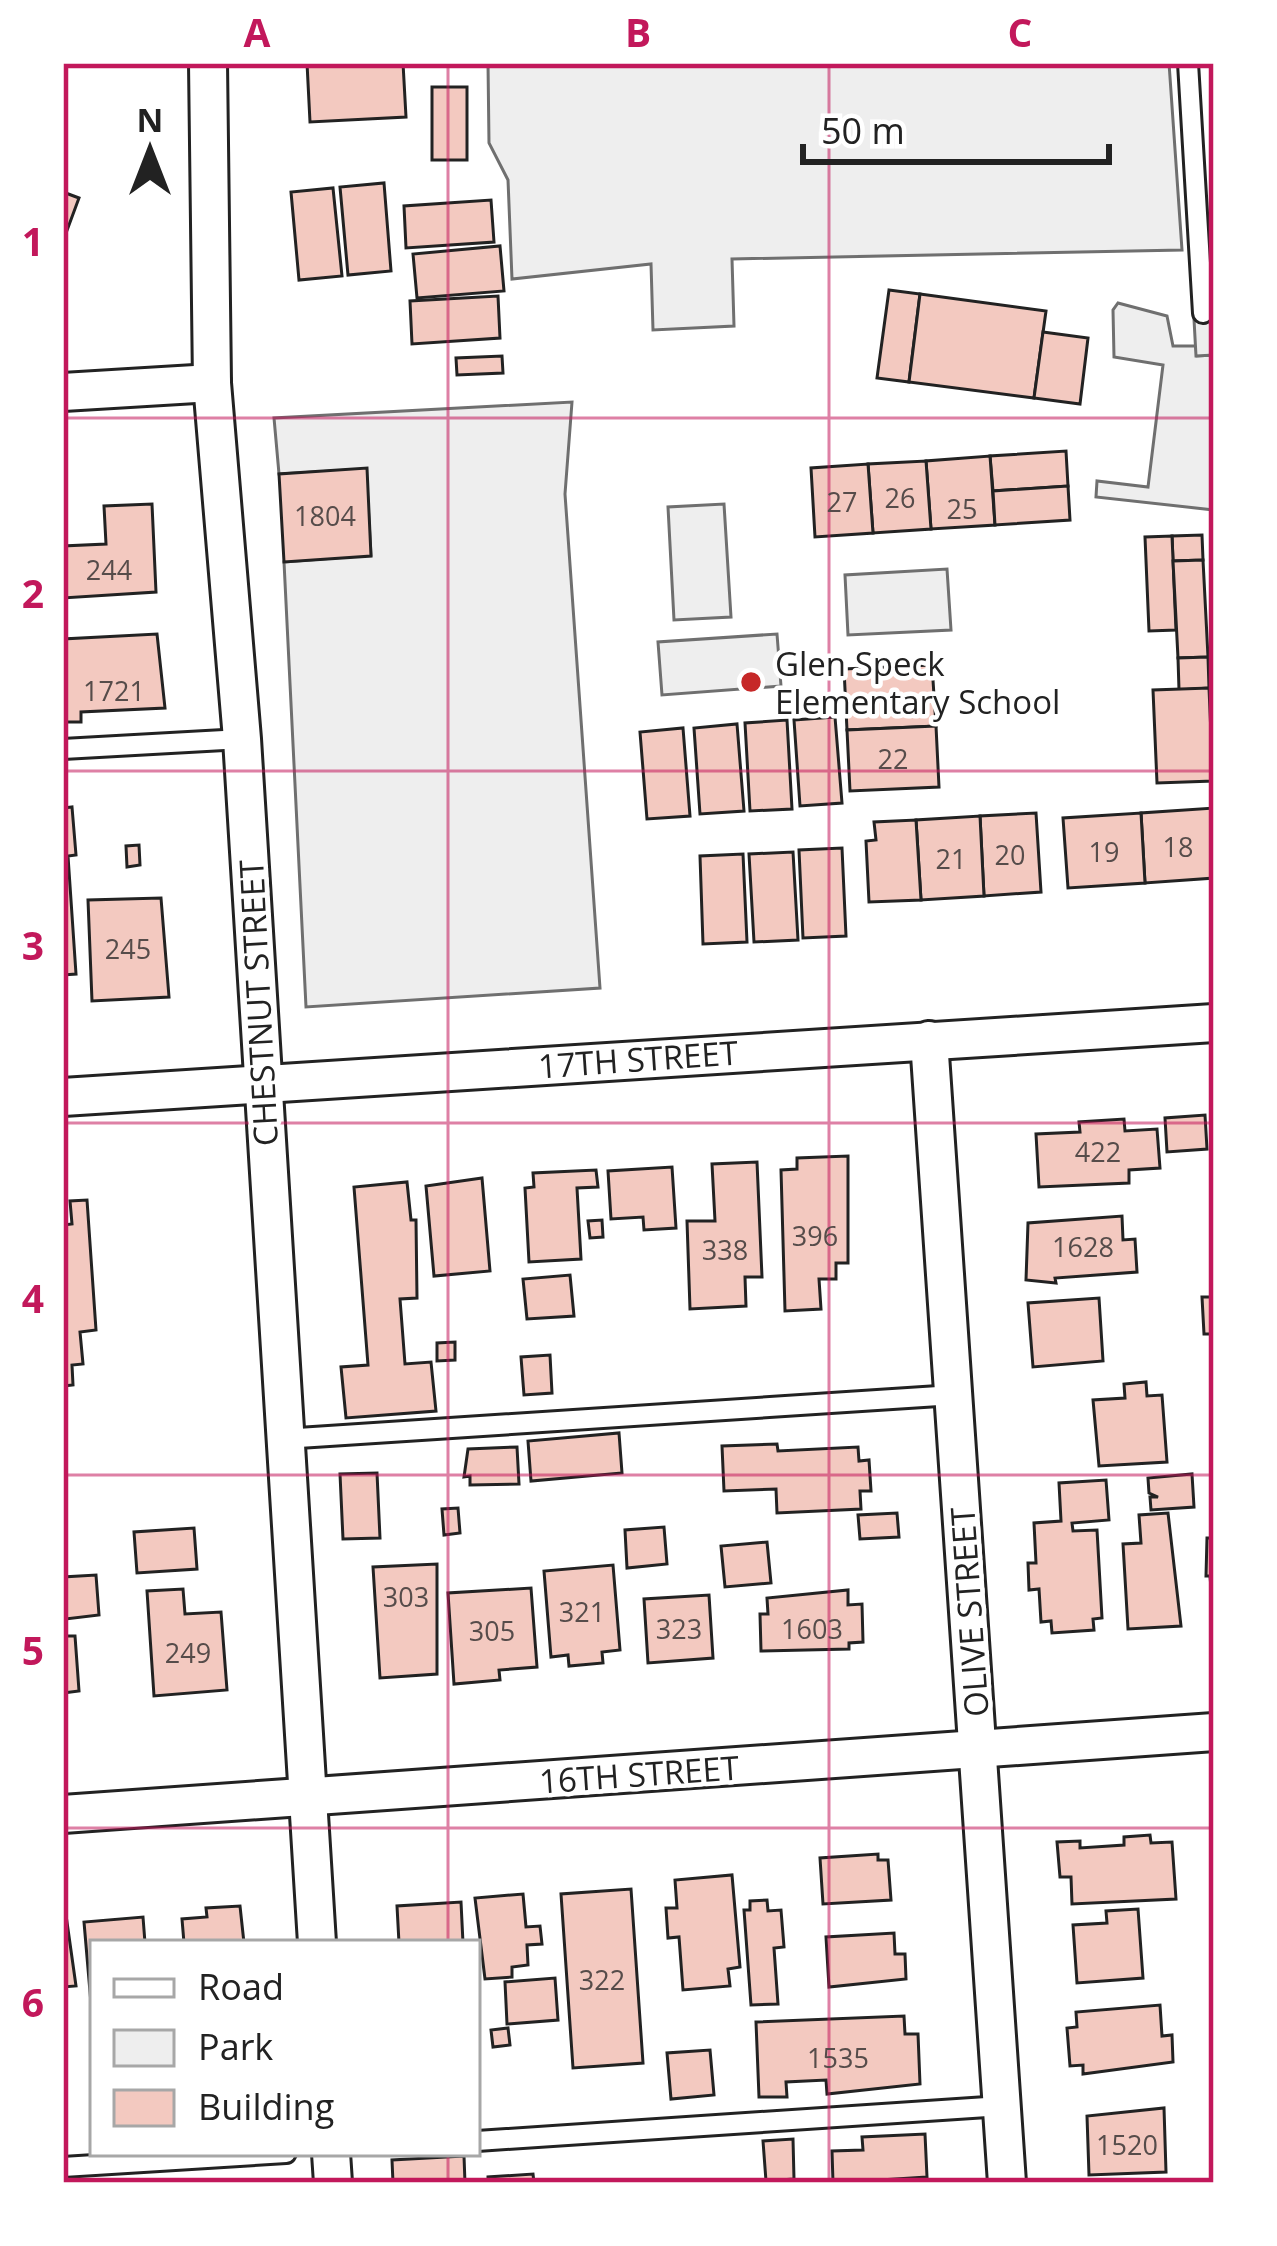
<svg xmlns="http://www.w3.org/2000/svg" width="1277" height="2246" viewBox="0 0 1277 2246" font-family="'Open Sans',sans-serif">
  <style>
    .green { fill: #eee; stroke: #6f6f6f; stroke-width: 3 }
    .parking { fill: #ededed; stroke: #6f6f6f; stroke-width: 3 }
    .building { fill: #f3c9c0; stroke: #222; stroke-width: 3 }
    .lines { fill: none; stroke-linecap: round; stroke-linejoin: round }
    .lane-casing { stroke: #222; stroke-width: 24 }
    .street-casing { stroke: #222; stroke-width: 42 }
    .lane { stroke: #fff; stroke-width: 18 }
    .street { stroke: #fff; stroke-width: 36 }
    .grid { fill: none; stroke: #c2185b; stroke-width: 3; stroke-opacity: 0.55 }
    .poi-dot { fill: #c62828; stroke: #fff; stroke-width: 4.5 }
    .labels { text-anchor: middle; dominant-baseline: central; stroke-width: 9; stroke-linejoin: round; paint-order: stroke }
    .number-label { font-size: 27px; fill: #564c4a }
    .poi-label { font-size: 33px; fill: #222; stroke: #fff; text-anchor: start }
    .street-label { font-size: 33px; fill: #222; stroke: #fff }
    .neatline { fill: none; stroke: #c2185b; stroke-width: 4.5 }
    .grid-label { font-size: 39px; text-anchor: middle; font-weight: bold; fill: #c2185b }
  </style>
  <rect width="100%" height="100%" fill="#fff"/>
  <g class="green">
    <path d="M488 63H1169L1182 250 732 259 734 326 653 330 651 264 512 279 508 180 489 143Z"/>
    <path d="M1118 303 1167 316 1173 346H1196L1197 356 1214 355V510L1096 497 1097 481 1148 487 1163 365 1114 357 1113 310Z"/>
    <path d="M572 402 565 494 600 988 306 1007 284 562 371 555 366 469 279 474 274 418Z"/>
    <path d="M724 504 731 617 674 620 668 507Z"/>
    <path d="M947 569 951 630 848 635 845 575Z"/>
    <path d="M777 634 781 686 662 695 658 642Z"/>
  </g>
  <path class="parking" d="M1214 263V355L1196 356 1191 264Z"/>
  <g class="building">
    <path d="M307 63H403L406 117 310 122Z"/>
    <rect x="432" y="87" width="35" height="73"/>
    <path d="M384 183 391 271 348 275 340 187Z"/>
    <path d="M333 188 342 276 299 280 291 192Z"/>
    <path d="M63 192 79 198 66 233 63 232Z"/>
    <path d="M491 200 494 242 406 248 404 206Z"/>
    <path d="M500 246 504 291 417 298 413 254Z"/>
    <path d="M889 290 920 294 909 382 877 378Z"/>
    <path d="M920 294 1046 311 1034 398 909 382Z"/>
    <path d="M498 296 500 338 412 344 410 301Z"/>
    <path d="M1043 332 1088 338 1080 404 1034 398Z"/>
    <path d="M502 356 503 373 457 375 456 358Z"/>
    <path d="M1066 451 1068 486 993 491 990 456Z"/>
    <path d="M990 456 995 525 931 529 926 461Z"/>
    <path d="M926 461 931 529 873 533 868 464Z"/>
    <path d="M868 464 873 533 815 537 811 468Z"/>
    <path d="M367 468 371 556 284 562 279 474Z"/>
    <path d="M1068 486 1070 520 995 525 993 491Z"/>
    <path d="M152 504 156 592 63 598V546L106 544 104 506Z"/>
    <path d="M1202 535 1203 560 1173 561 1172 536Z"/>
    <path d="M1172 536 1176 630 1149 631 1145 537Z"/>
    <path d="M1203 560 1208 657 1178 658 1173 561Z"/>
    <path d="M157 634 165 708 81 712V722H63V639Z"/>
    <path d="M1208 657 1209 688 1179 690 1178 658Z"/>
    <path d="M932 665 936 726 847 730 844 669Z"/>
    <path d="M1209 688 1213 781 1157 783 1153 690Z"/>
    <path d="M835 717 842 803 800 806 794 720Z"/>
    <path d="M787 720 792 809 750 811 745 723Z"/>
    <path d="M737 724 744 811 700 814 694 728Z"/>
    <path d="M936 726 939 787 850 791 847 730Z"/>
    <path d="M683 728 690 816 647 819 640 732Z"/>
    <path d="M72 807 76 855 68 856 76 974 63 975V808Z"/>
    <path d="M1214 808V878L1145 883 1141 813Z"/>
    <path d="M1036 813 1041 892 984 896 980 816Z"/>
    <path d="M1141 813 1145 883 1068 888 1063 818Z"/>
    <path d="M980 816 984 896 921 900 916 820Z"/>
    <path d="M916 820 921 900 869 902 866 841 876 840 874 822Z"/>
    <path d="M139 845 140 865 127 867 126 846Z"/>
    <path d="M842 848 846 936 803 938 799 850Z"/>
    <path d="M793 852 798 940 754 942 749 854Z"/>
    <path d="M743 854 747 942 703 944 700 856Z"/>
    <path d="M161 898 169 997 92 1001 88 900Z"/>
    <path d="M1205 1115 1207 1149 1167 1152 1165 1118Z"/>
    <path d="M1124 1119 1125 1131 1157 1129 1160 1168 1129 1170V1183L1039 1187 1036 1134 1080 1132 1079 1122Z"/>
    <path d="M848 1156V1263H836V1279H819L821 1309 785 1311 781 1170 797 1169V1158Z"/>
    <path d="M757 1162 762 1277H745L746 1306 690 1309 687 1221H715L712 1164Z"/>
    <path d="M672 1167 676 1228 644 1230 643 1217 611 1219 608 1171Z"/>
    <path d="M596 1170 598 1187 577 1188 581 1259 529 1262 525 1188 534 1187 533 1173Z"/>
    <path d="M482 1178 490 1271 434 1276 426 1186Z"/>
    <path d="M407 1182 411 1220H416L417 1298 400 1299 405 1364 431 1362 436 1411 346 1418 341 1367 368 1365 354 1187Z"/>
    <path d="M87 1200 96 1330 80 1332 83 1364 72 1365 73 1385 63 1386V1225L72 1224 70 1201Z"/>
    <path d="M1122 1216 1123 1240 1135 1239 1137 1272 1055 1278 1056 1283 1026 1280 1028 1223Z"/>
    <path d="M602 1220 603 1237 590 1238 588 1221Z"/>
    <path d="M570 1275 574 1316 527 1319 523 1279Z"/>
    <path d="M1202 1297H1214V1334H1204Z"/>
    <path d="M1099 1298 1103 1361 1033 1367 1028 1303Z"/>
    <path d="M455 1342V1360L437 1361V1343Z"/>
    <path d="M550 1355 552 1393 524 1395 521 1357Z"/>
    <path d="M1146 1382 1147 1396 1162 1395 1167 1462 1099 1466 1093 1400 1125 1398 1124 1384Z"/>
    <path d="M619 1433 622 1473 531 1481 528 1441Z"/>
    <path d="M777 1444 778 1451 858 1447 859 1461 869 1460 871 1491H860L861 1509 777 1513 776 1489 724 1491 722 1446Z"/>
    <path d="M517 1447 519 1484 470 1485V1476L464 1477 468 1449Z"/>
    <path d="M377 1473 380 1538 343 1539 340 1474Z"/>
    <path d="M1192 1474 1194 1507 1151 1510 1150 1497H1158L1149 1493 1148 1478Z"/>
    <path d="M1106 1480 1109 1520 1072 1523 1073 1531 1097 1530 1102 1618 1093 1619 1094 1630 1052 1633 1051 1621 1041 1622 1039 1589 1029 1590 1028 1563H1036L1034 1523 1061 1521 1059 1483Z"/>
    <path d="M458 1508 460 1533 444 1535 442 1509Z"/>
    <path d="M897 1513 899 1537 860 1539 858 1515Z"/>
    <path d="M1168 1513 1181 1626 1128 1629 1123 1544 1141 1543 1139 1515Z"/>
    <path d="M664 1527 667 1564 627 1568 625 1530Z"/>
    <path d="M194 1528 197 1569 137 1573 134 1532Z"/>
    <path d="M1207 1538H1214V1623L1210 1576H1206Z"/>
    <path d="M767 1542 771 1583 725 1587 721 1546Z"/>
    <path d="M437 1564V1674L380 1678 373 1567Z"/>
    <path d="M613 1565 620 1650 602 1652 603 1663 569 1666 568 1655 551 1657 544 1571Z"/>
    <path d="M96 1575 99 1615 65 1619 66 1636H75L79 1691 63 1693V1577Z"/>
    <path d="M531 1588 537 1667 499 1670 500 1680 454 1684 448 1593Z"/>
    <path d="M183 1589 185 1614 221 1612 227 1690 154 1696 147 1591Z"/>
    <path d="M848 1590V1605L862 1604 863 1642 849 1643V1649L761 1651 760 1614H768L767 1598Z"/>
    <path d="M709 1595 713 1658 648 1663 644 1599Z"/>
    <path d="M1150 1835 1151 1843 1172 1842 1176 1899 1072 1904 1071 1877H1060L1057 1842 1080 1841V1848L1124 1845V1837Z"/>
    <path d="M878 1854V1860H888L891 1900 823 1904 820 1858Z"/>
    <path d="M732 1875 740 1967 728 1969 730 1986 683 1990 679 1937 668 1938 666 1908H677L675 1880Z"/>
    <path d="M631 1889 643 2063 573 2068 561 1894Z"/>
    <path d="M523 1894 526 1927 540 1926 542 1944 527 1945 528 1965 512 1967V1977L485 1979 475 1898Z"/>
    <path d="M767 1900 768 1911 781 1910 784 1947 774 1948 778 2004 751 2005 744 1910H750V1901Z"/>
    <path d="M461 1902 463 1943H399L397 1906Z"/>
    <path d="M240 1906 244 1943H184L182 1919 207 1917 206 1908Z"/>
    <path d="M65 1908 76 1986 63 1987V1909Z"/>
    <path d="M1138 1909 1143 1978 1077 1983 1073 1925 1107 1923 1106 1911Z"/>
    <path d="M143 1917 145 1943H93L92 2015 84 1922Z"/>
    <path d="M894 1933 895 1954H905L906 1979 829 1987 826 1937Z"/>
    <path d="M555 1978 558 2020 507 2024 505 1982Z"/>
    <path d="M1160 2005 1162 2036 1172 2035 1173 2062 1083 2074V2065L1070 2066 1067 2028 1077 2027 1076 2012Z"/>
    <path d="M904 2016 905 2034H918L920 2084 827 2094 826 2080 786 2082 787 2097H759L756 2022Z"/>
    <path d="M508 2028 510 2045 493 2047 491 2030Z"/>
    <path d="M710 2050 714 2095 671 2099 667 2053Z"/>
    <path d="M1164 2108 1166 2172 1089 2175 1087 2116Z"/>
    <path d="M925 2134 927 2177 833 2183 832 2151 863 2150 862 2137Z"/>
    <path d="M793 2139 794 2179 766 2181 763 2141Z"/>
    <path d="M464 2156 465 2183H393L392 2160Z"/>
    <path d="M533 2174 534 2183H488V2177Z"/>
  </g>
  <g class="lines">
    <g class="lane-casing">
      <g id="lane">
        <path d="M1188 63 1203 313"/>
        <path d="M63 749 242 739"/>
        <path d="M283 1439 954 1395"/>
        <path d="M477 2141 1002 2106"/>
        <path d="M63 2167 286 2153"/>
      </g>
    </g>
    <g class="street-casing">
      <g id="street">
        <path d="M208 63 212 383 242 739 317 1943"/>
        <path d="M63 392 212 383"/>
        <path d="M929 1040 1007 2183"/>
        <path d="M63 1097 1214 1023"/>
        <path d="M63 1814 1214 1732"/>
        <path d="M331 2153 333 2183"/>
      </g>
    </g>
    <use href="#lane" class="lane"/>
    <use href="#street" class="street"/>
  </g>
  <path class="grid" d="M448 63V1943M829 63V2183M63 418H1214M63 771H1214M63 1123H1214M63 1475H1214M63 1828H1214M448 2153V2183"/>
  <circle class="poi-dot" cx="751" cy="682" r="12"/>
  <g class="labels">
    <g class="number-label">
      <text x="900" y="497">26</text>
      <text x="842" y="501">27</text>
      <text x="962" y="508">25</text>
      <text x="325" y="515">1804</text>
      <text x="109" y="569">244</text>
      <text x="114" y="690">1721</text>
      <text x="893" y="758">22</text>
      <text x="1178" y="846">18</text>
      <text x="1104" y="851">19</text>
      <text x="1010" y="854">20</text>
      <text x="951" y="858">21</text>
      <text x="128" y="948">245</text>
      <text x="1098" y="1151">422</text>
      <text x="815" y="1235">396</text>
      <text x="1083" y="1246">1628</text>
      <text x="725" y="1249">338</text>
      <text x="406" y="1596">303</text>
      <text x="582" y="1611">321</text>
      <text x="679" y="1628">323</text>
      <text x="812" y="1628">1603</text>
      <text x="492" y="1630">305</text>
      <text x="188" y="1652">249</text>
      <text x="602" y="1979">322</text>
      <text x="838" y="2057">1535</text>
      <text x="1127" y="2144">1520</text>
    </g>
    <g class="poi-label">
      <text x="775" y="663">Glen Speck<tspan x="775" dy="38">Elementary School</tspan></text>
    </g>
    <g class="street-label">
      <text transform="translate(258 1003) rotate(-93)">CHESTNUT STREET</text>
      <text transform="translate(638 1059) rotate(-4)">17TH STREET</text>
      <text transform="translate(969 1612) rotate(-94)">OLIVE STREET</text>
      <text transform="translate(639 1774) rotate(-4)">16TH STREET</text>
    </g>
  </g>
  <rect width="1277" height="2246" fill="none" stroke="#ffffff" stroke-width="132"/>
  <rect x="90" y="1940" width="390" height="216" fill="#ffffff" stroke="#a7a7a7" stroke-width="3"/>
  <rect x="114" y="1979" width="60" height="18" fill="#ffffff" stroke="#a7a7a7" stroke-width="3"/>
  <text x="198" y="2000" font-size="36" fill="#222222">Road</text>
  <rect x="114" y="2030" width="60" height="36" fill="#eeeeee" stroke="#a7a7a7" stroke-width="3"/>
  <text x="198" y="2060" font-size="36" fill="#222222">Park</text>
  <rect x="114" y="2090" width="60" height="36" fill="#f3c9c0" stroke="#a7a7a7" stroke-width="3"/>
  <text x="198" y="2120" font-size="36" fill="#222222">Building</text>
  <g transform="translate(150 150)" stroke="#ffffff" stroke-width="9" paint-order="stroke">
  <path d="M0-9L21 45L0 30L-21 45Z" fill="#222222"/>
  <text y="-18" font-size="33" font-weight="bold" text-anchor="middle" fill="#222222">N</text>
  </g>
  <path d="M803 144v18h306v-18" fill="none" stroke="#222222" stroke-width="6"/>
  <text x="821" y="144" font-size="36" fill="#222222" stroke="#ffffff" stroke-width="9" paint-order="stroke">50 m</text>
  <rect x="66" y="66" width="1145" height="2114" class="neatline"/>
  <g class="grid-label">
    <text x="257" y="47">A</text>
    <text x="638" y="47">B</text>
    <text x="1020" y="47">C</text>
    <text x="33" y="256">1</text>
    <text x="33" y="608">2</text>
    <text x="33" y="960">3</text>
    <text x="33" y="1313">4</text>
    <text x="33" y="1665">5</text>
    <text x="33" y="2017">6</text>
  </g>
</svg>
